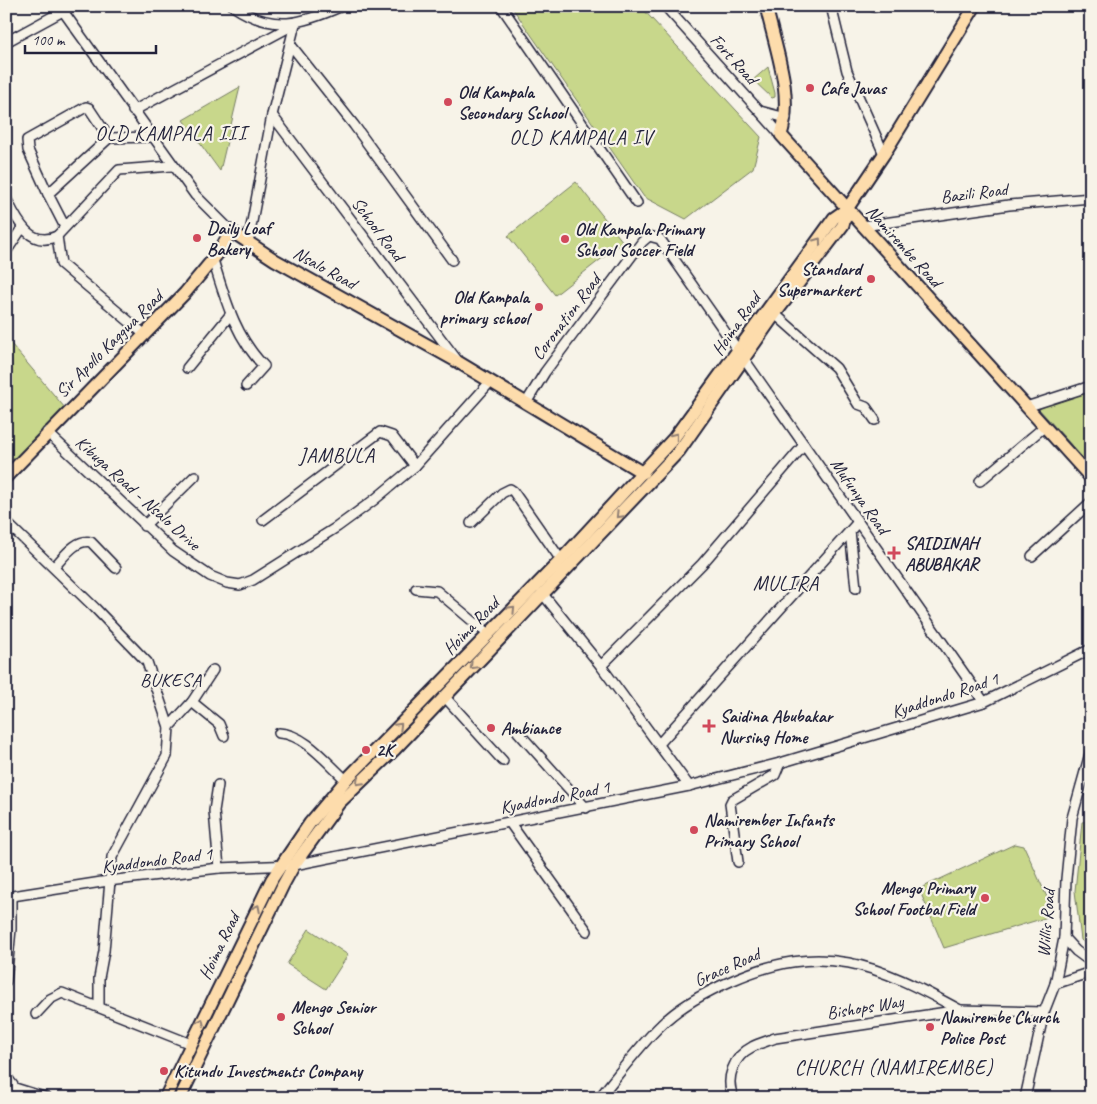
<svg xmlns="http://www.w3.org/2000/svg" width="1097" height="1104" viewBox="0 0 1097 1104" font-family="Caveat,sans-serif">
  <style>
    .green { fill: #c8d78b; stroke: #757c63 }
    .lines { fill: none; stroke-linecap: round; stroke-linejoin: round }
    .minor-casing { stroke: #22223b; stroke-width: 12 }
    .major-casing { stroke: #22223b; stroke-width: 15 }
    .minor { stroke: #f7f3e8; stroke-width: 9 }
    .major { stroke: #fddcac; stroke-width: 11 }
    .oneway { stroke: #907f74 }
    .poi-dot { fill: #d1495b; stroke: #f7f3e8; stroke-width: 2 }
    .labels { text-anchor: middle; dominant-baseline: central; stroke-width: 4.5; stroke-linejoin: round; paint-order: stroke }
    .street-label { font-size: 18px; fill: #22223b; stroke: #f7f3e8 }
    .poi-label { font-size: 18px; font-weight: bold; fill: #22223b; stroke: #f7f3e8; text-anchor: start }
    .neighbourhood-label { font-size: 19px; letter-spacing: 1px; fill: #22223b; stroke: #f7f3e8 }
    .quarter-label { font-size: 20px; letter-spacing: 1px; fill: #22223b; stroke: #f7f3e8 }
  </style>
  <rect width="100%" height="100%" fill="#f7f3e8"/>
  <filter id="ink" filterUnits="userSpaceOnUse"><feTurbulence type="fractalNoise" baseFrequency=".02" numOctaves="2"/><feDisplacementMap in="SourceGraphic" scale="10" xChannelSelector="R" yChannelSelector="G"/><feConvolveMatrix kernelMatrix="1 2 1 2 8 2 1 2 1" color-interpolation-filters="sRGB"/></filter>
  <g filter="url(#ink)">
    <g class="green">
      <path d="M511 6H640L761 137 753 168 686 219 644 197Z"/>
      <path d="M768 67 775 93V97L772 98 753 80Z"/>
      <path d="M240 87 220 171 183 120Z"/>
      <path d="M576 182 623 242 555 295 508 236Z"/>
      <path d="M6 338 65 408 9 464 6 459Z"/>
      <path d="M1091 392V467L1039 409 1053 402Z"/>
      <path d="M1091 821V949L1081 940 1075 891 1082 822Z"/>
      <path d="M1015 844 1024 846 1051 906 1048 917 944 948 919 889Z"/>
      <path d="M309 929 348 955 326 989 287 964Z"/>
    </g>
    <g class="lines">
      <g class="minor-casing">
        <g id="minor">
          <path d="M233 6C273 33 302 24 342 6"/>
          <path d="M501 6 637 203"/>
          <path d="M665 6 781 135"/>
          <path d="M831 6 847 71 884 154"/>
          <path d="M874 7V6"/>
          <path d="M63 11 195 195 231 231"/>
          <path d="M6 42 72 6"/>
          <path d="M290 44 354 125 452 260"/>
          <path d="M133 111 295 24"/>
          <path d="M760 111 786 118"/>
          <path d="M272 115 457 360"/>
          <path d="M48 194 28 150 27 140 86 107 89 108 109 138"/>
          <path d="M6 198C16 218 29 249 57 236L119 170 172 166"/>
          <path d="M863 226 1009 205 1091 198"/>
          <path d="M65 227 48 194 109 138 152 137"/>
          <path d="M57 236 61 264 144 334"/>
          <path d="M248 243 272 115 295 24"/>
          <path d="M6 252 22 228"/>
          <path d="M213 260C225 298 235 337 264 366L246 386"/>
          <path d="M775 314 836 368 858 404 866 407 875 420"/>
          <path d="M187 368 230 315"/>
          <path d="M526 403 545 372 642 242 649 236 660 239 984 702"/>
          <path d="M1026 407 1091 386"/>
          <path d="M47 432 173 551 210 576 227 583 240 585 253 580 337 527 374 500 415 466 491 381"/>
          <path d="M980 481 1044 427"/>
          <path d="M263 520 380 432 392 436 415 466"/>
          <path d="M6 522 95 608 147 662 169 727 167 756 112 857 104 951 99 978V1007"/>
          <path d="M471 523 502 493 510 489 513 491 561 560"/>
          <path d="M144 526 195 476"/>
          <path d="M850 531 856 588"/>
          <path d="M1032 556 1091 502"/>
          <path d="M54 567C63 558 76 538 91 542L116 568"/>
          <path d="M416 589 437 591 488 634"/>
          <path d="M542 593 601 666 689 786"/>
          <path d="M601 666 702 564 804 445"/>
          <path d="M444 696 503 761"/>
          <path d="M192 702 219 724 224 736"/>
          <path d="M169 727 192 702 213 670"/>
          <path d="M518 732 586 808"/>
          <path d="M279 733C305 734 327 763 346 780"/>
          <path d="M659 744 858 522"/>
          <path d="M218 785 214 811 219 868"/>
          <path d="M510 823 587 931"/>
          <path d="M738 862 730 804 732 800 775 775 780 763"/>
          <path d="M6 897 108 881 219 868 294 865 689 786 780 763 984 702 1091 649"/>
          <path d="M1064 938 1076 951 1091 962"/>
          <path d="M6 981 11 929V896"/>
          <path d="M1055 984 1091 972"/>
          <path d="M36 1014 50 999 62 993 191 1044"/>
          <path d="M6 1076 15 1088 47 1098"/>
          <path d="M599 1098C619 1074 638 1047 661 1025 680 1006 706 992 731 981 823 940 876 964 960 1010"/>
          <path d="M734 1098C724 1079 734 1056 752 1047 759 1043 768 1041 775 1038L960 1010 1044 1012"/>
          <path d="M1025 1098 1044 1012 1055 984 1064 938 1066 879 1072 818 1091 750"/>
        </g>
      </g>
      <g class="major-casing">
        <g id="major">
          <path d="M766 6C775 48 794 93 781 135L1091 478"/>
          <path d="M6 477 185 293 219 252 231 231 275 260 458 362 643 473"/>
          <path d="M165 1098 272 879 310 823 346 780 561 560 674 438 834 218 847 209"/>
          <path d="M180 1098 283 885 294 865 339 803 395 749 679 451 775 314 843 225 847 209 884 154 975 6"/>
        </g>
      </g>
      <use href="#minor" class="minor"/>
      <use href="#major" class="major"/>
    </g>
    <defs><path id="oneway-chevron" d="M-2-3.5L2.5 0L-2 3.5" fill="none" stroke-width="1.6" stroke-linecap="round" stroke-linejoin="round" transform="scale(1.25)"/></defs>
    <g class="oneway">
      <use href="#oneway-chevron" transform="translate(818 241) rotate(-54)"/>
      <use href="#oneway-chevron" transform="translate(675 436) rotate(-51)"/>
      <use href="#oneway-chevron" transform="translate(619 515) rotate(134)"/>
      <use href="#oneway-chevron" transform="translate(512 609) rotate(-46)"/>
      <use href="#oneway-chevron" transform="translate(473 666) rotate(134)"/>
      <use href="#oneway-chevron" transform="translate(399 726) rotate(-45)"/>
      <use href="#oneway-chevron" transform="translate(359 782) rotate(135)"/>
      <use href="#oneway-chevron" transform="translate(257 908) rotate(-63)"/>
      <use href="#oneway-chevron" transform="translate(201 1022) rotate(-65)"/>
    </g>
  </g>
  <g class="poi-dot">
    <circle cx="810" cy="88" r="5"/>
    <circle cx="448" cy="102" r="5"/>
    <circle cx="197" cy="238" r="5"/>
    <circle cx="565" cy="239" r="5"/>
    <circle cx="871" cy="279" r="5"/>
    <circle cx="539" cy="307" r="5"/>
    <path d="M891.5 545.5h5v5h5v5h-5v5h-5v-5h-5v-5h5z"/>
    <path d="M706.5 718.5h5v5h5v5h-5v5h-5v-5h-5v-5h5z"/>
    <circle cx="491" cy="728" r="5"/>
    <circle cx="366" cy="750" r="5"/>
    <circle cx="694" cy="830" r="5"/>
    <circle cx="985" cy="898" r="5"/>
    <circle cx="281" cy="1017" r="5"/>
    <circle cx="930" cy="1027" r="5"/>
    <circle cx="164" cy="1071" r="5"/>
  </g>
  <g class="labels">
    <g class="street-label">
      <text transform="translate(734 59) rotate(48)">Fort Road</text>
      <text transform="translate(974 193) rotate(-7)">Bazili Road</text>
      <text transform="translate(378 229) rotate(53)">School Road</text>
      <text transform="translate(904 246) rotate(48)">Namirembe Road</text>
      <text transform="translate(325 268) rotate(29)">Nsalo Road</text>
      <text transform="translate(566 317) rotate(-53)">Coronation Road</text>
      <text transform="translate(736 324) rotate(-55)">Hoima Road</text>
      <text transform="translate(109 344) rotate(-45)">Sir Apollo Kaggwa Road</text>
      <text transform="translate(138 493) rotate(42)">Kibuga Road - Nsalo Drive</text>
      <text transform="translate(860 496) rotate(55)">Mufunya Road</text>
      <text transform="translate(471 626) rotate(-46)">Hoima Road</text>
      <text transform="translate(945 695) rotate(-18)">Kyaddondo Road 1</text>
      <text transform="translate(555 797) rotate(-11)">Kyaddondo Road 1</text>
      <text transform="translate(157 860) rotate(-7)">Kyaddondo Road 1</text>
      <text transform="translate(1046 923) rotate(-85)">Willis Road</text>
      <text transform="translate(219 946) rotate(-64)">Hoima Road</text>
      <text transform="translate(727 967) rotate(-24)">Grace Road</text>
      <text transform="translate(865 1007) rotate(-9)">Bishops Way</text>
    </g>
    <g class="poi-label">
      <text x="820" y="88">Cafe Javas</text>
      <text x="458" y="92">Old Kampala<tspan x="458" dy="21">Secondary School</tspan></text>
      <text x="207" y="228">Daily Loaf<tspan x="207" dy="21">Bakery</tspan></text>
      <text x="575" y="229">Old Kampala Primary<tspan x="575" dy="21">School Soccer Field</tspan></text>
      <text x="861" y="269" text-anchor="end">Standard<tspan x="861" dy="21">Supermarkert</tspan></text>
      <text x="529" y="297" text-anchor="end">Old Kampala<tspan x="529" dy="21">primary school</tspan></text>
      <text x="905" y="543">SAIDINAH<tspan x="905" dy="21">ABUBAKAR</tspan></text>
      <text x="720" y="716">Saidina Abubakar<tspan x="720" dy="21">Nursing Home</tspan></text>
      <text x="501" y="728">Ambiance</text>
      <text x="376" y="750">2K</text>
      <text x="704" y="820">Namirember Infants<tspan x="704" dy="21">Primary School</tspan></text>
      <text x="975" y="888" text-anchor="end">Mengo Primary<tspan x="975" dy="21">School Footbal Field</tspan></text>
      <text x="291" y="1007">Mengo Senior<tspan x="291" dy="21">School</tspan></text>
      <text x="940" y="1017">Namirembe Church<tspan x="940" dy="21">Police Post</tspan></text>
      <text x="174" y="1071">Kitundu Investments Company</text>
    </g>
    <g class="neighbourhood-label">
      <text x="171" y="680">BUKESA</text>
    </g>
    <g class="quarter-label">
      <text x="171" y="133">OLD KAMPALA III</text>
      <text x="581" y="137">OLD KAMPALA IV</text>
      <text x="337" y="455">JAMBULA</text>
      <text x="786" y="583">MULIRA</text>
      <text x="894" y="1067">CHURCH (NAMIREMBE)</text>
    </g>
  </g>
  <rect width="1097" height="1104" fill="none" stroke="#f7f3e8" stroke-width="25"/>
  <rect x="12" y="12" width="1072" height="1079" fill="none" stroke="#22223b" stroke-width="2" filter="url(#ink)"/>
  <path d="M25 45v8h131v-8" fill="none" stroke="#22223b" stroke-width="2.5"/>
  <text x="32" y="45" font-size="15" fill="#22223b" stroke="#f7f3e8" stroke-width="4" paint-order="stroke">100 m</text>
</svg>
